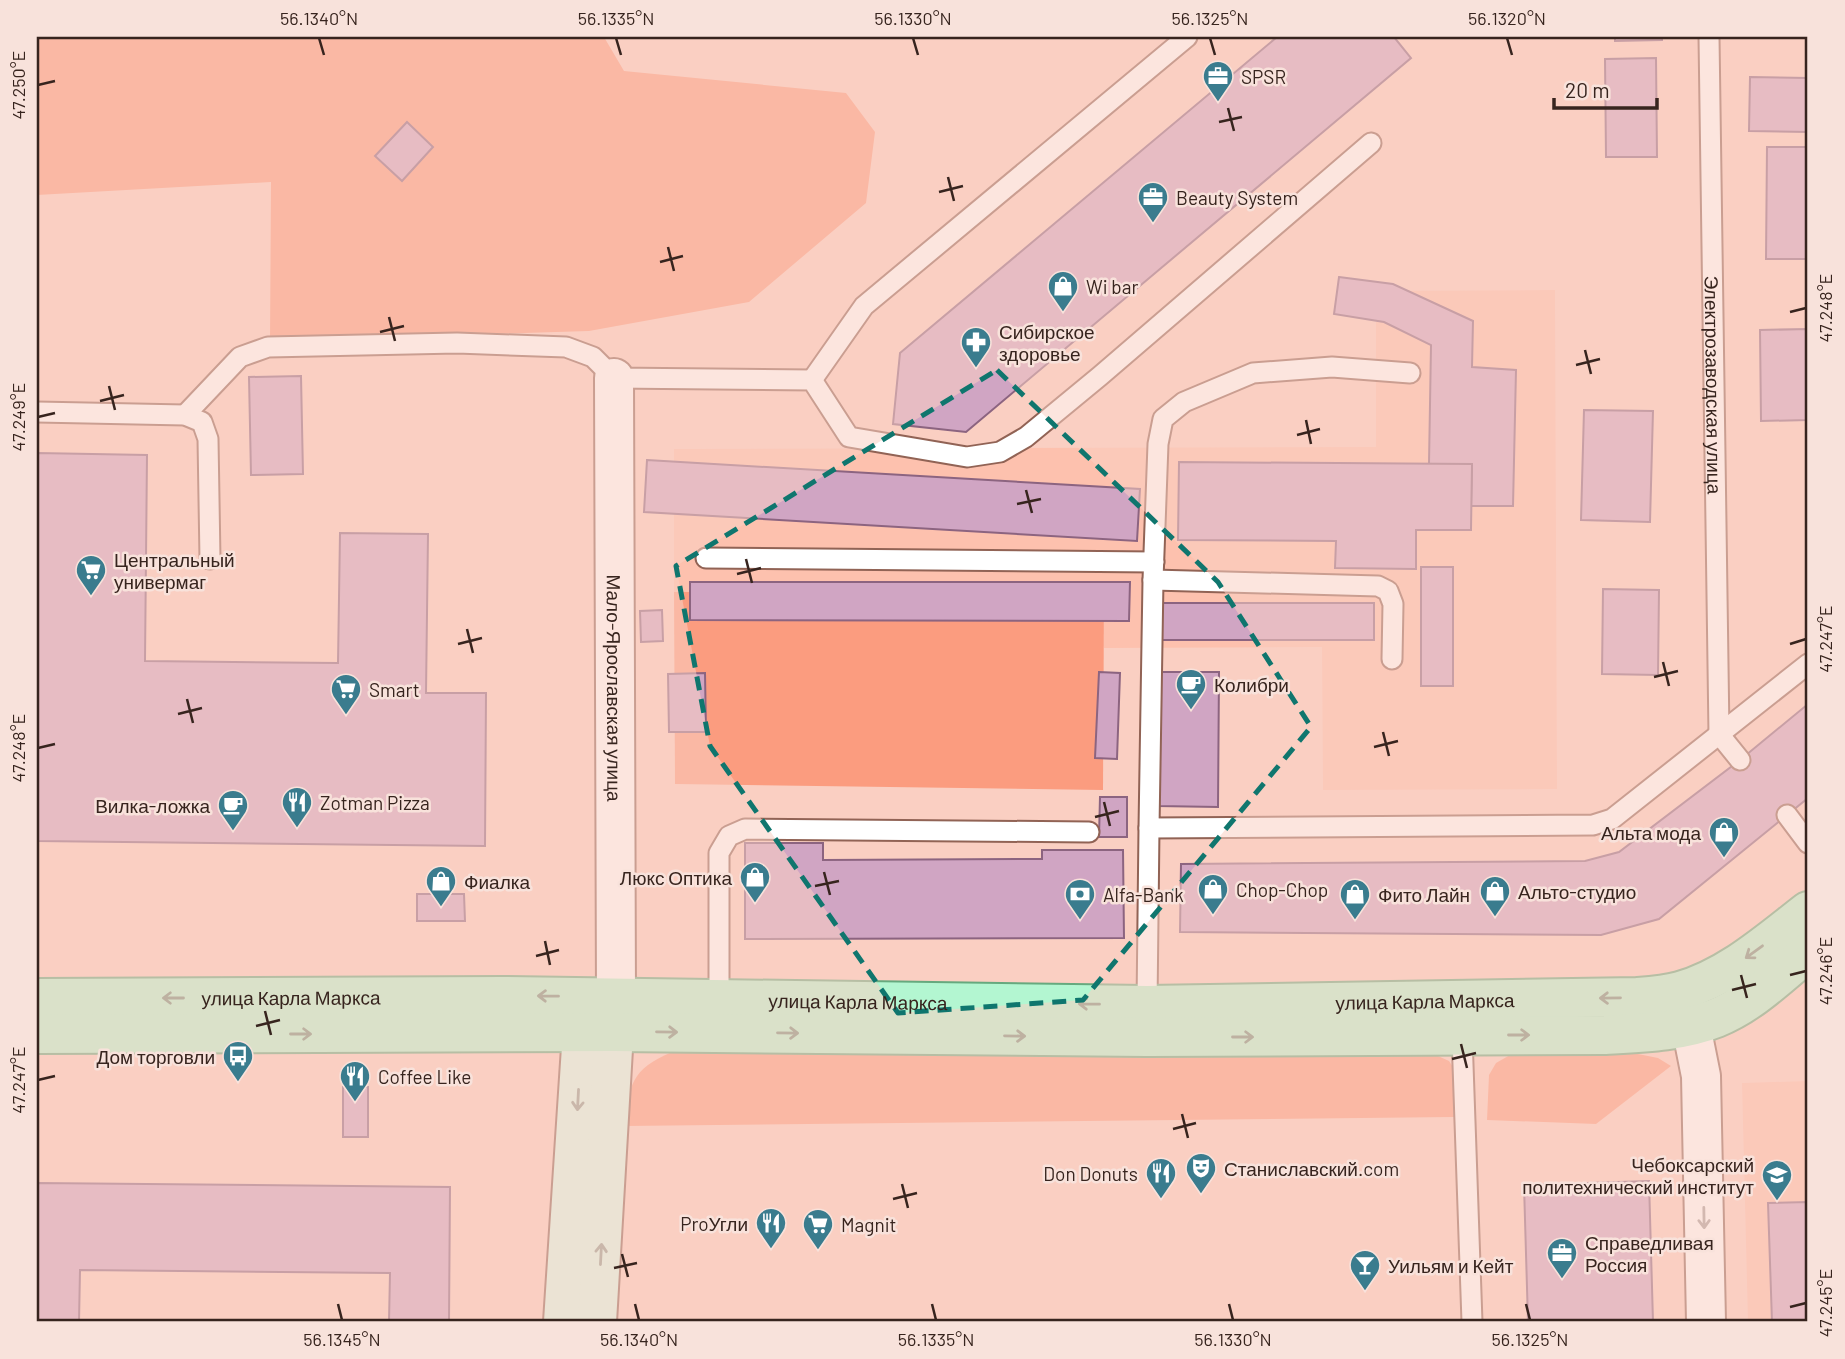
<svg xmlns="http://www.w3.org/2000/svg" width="1845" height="1359" viewBox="0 0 1845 1359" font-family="Barlow,sans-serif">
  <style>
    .built { fill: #fdc1ae }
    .green { fill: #fb9c7f }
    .building { fill: #d0a5c3; stroke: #8c6480; stroke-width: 2 }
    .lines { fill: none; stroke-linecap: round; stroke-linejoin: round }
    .lane-casing { stroke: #916355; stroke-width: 23 }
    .street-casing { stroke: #916355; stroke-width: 42 }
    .secondary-casing { stroke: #916355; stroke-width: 42 }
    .primary-casing { stroke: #66a97e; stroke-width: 42 }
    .lane { stroke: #fff; stroke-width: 19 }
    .street { stroke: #fff; stroke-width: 38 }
    .secondary { stroke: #d9fae8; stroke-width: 38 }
    .primary { stroke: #b3f6d1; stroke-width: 38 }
    .oneway { stroke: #758d78 }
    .oneway2 { stroke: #909a8d }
    .oneway3 { stroke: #a59c9a }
    .marked { fill: none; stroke: #0f766e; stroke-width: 5; stroke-dasharray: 14 9; stroke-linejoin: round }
    .ticks { fill: none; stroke: #37241e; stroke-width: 2.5 }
    .labels { text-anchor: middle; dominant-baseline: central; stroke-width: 5; stroke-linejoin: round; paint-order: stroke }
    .poi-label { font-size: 19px; fill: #37241e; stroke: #f8e2db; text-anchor: start }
    .street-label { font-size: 19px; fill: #37241e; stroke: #f8e2db }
    .neatline { fill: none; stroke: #37241e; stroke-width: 2.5 }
    .ticks-label { font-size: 18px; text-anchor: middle; fill: #37241e }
  </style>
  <rect width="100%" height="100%" fill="#facfc2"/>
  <g class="built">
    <path d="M1555 290 1557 789 1323 790 1322 647 1104 648V591L674 592V449L1376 447V291Z"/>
    <path d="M1808 1081V1322H1748L1742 1083Z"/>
  </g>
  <g class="green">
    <path d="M37 37H604L624 71 846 93 875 132 866 203 749 302 589 331 270 341 271 182 37 195Z"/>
    <path d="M1104 591 1103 790 675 784 674 592Z"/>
    <path d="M672 1052 1438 1056 1449 1061 1453 1067 1454 1117 625 1126C629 1085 631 1069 672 1052Z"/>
    <path d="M1633 1053 1658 1058 1671 1066 1596 1124 1487 1120 1489 1075 1496 1063 1510 1055Z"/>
  </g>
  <g class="building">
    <path d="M1277 37H1394L1411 58 966 432 893 424 900 353Z"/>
    <path d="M1615 37H1662V40L1615 41Z"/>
    <path d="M1656 58 1657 157H1606L1605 59Z"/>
    <path d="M1750 77 1808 78V132L1749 131Z"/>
    <path d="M407 122 433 147 402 181 375 156Z"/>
    <path d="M1767 147H1808V259H1766Z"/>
    <path d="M1339 277 1393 284 1473 321 1472 367 1516 370 1513 506H1471L1472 464H1429L1431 345 1384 322 1334 314Z"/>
    <path d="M1808 329V420L1761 421 1760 330Z"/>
    <path d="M301 376 303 474 251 475 249 377Z"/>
    <path d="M1584 410 1653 411 1650 522 1581 520Z"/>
    <path d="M37 453 147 455 145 661 338 663 340 533 428 534 426 693H486L485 846 37 841Z"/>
    <path d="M647 460 1140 489 1137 541 644 512Z"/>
    <path d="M1179 462 1472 464 1471 530H1416V569L1335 568 1336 541 1178 540Z"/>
    <rect x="1421" y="567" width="32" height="119"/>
    <path d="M690 582H1130L1129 621 690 620Z"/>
    <path d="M1603 589 1659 590 1658 675 1602 674Z"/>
    <rect x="1161" y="603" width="213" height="37"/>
    <path d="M662 610 663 641 641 642 640 611Z"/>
    <path d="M1099 672 1120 673 1117 759 1095 758Z"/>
    <path d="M1159 672H1219L1218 807 1158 806Z"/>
    <path d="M705 673 706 732H669L668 674Z"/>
    <path d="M1808 704V798L1659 919 1601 935 1180 932 1181 864 1585 861 1619 852 1740 760Z"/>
    <path d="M1100 797H1127V837H1099Z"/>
    <path d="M745 843H823V860L1042 859V850H1123L1124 938 745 939Z"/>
    <path d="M417 894H464L465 921H417Z"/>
    <rect x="343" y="1087" width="25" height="50"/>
    <path d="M1649 1181 1653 1322H1528L1524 1185Z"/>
    <path d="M37 1183 450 1187 449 1322H389L390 1273 80 1270 79 1322H37Z"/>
    <path d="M1808 1202V1322H1772L1768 1203Z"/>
  </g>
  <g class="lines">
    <g class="lane-casing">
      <g id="lane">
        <path id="s1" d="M1709 37 1719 734 1740 760"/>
        <path d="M1410 373 1332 367 1253 373 1184 402 1163 419 1158 444 1153 580 1149 828 1593 825 1612 819 1808 664"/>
        <path d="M812 380 864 306 1187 37"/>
        <path d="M37 412 185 415 202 422 208 439 210 559"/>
        <path d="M185 415 240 357 268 347 457 343 566 347 593 357 614 378 812 380 849 437 967 457 1000 452 1026 437 1100 376 1371 143"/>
        <path d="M706 558 1154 562"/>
        <path d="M1153 580 1378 586 1388 591 1393 604 1392 659"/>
        <path d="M1787 815 1808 843"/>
        <path d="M1147 1005 1149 828"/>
        <path d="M719 1006V853L729 836 745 829 1089 832"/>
        <path d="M1462 1036 1472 1322"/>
      </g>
    </g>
    <g class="street-casing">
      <g id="street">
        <path id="s2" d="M614 378 616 997"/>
        <path d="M1691 1026 1701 1076 1706 1322"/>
      </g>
    </g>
    <g class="secondary-casing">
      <g id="secondary">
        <path d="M563 1322 582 1032"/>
        <path d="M597 1322 614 1032"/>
      </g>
    </g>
    <g class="primary-casing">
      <g id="primary">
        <path id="s3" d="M37 998 503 996 1147 1005 1637 997C1651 996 1666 995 1680 991 1729 977 1768 942 1808 911"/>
        <path d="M37 1034 614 1032 1147 1037 1605 1035C1642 1033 1681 1032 1716 1018 1751 1004 1780 975 1808 952"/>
      </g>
    </g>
    <use href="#lane" class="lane"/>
    <use href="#street" class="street"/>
    <use href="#secondary" class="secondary"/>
    <use href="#primary" class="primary"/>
  </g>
  <defs><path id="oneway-shaft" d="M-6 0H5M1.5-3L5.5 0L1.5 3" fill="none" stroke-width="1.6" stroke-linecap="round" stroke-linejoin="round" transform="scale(1.75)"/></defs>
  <g class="oneway">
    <use href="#oneway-shaft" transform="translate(1754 952) rotate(144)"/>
    <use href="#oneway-shaft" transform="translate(548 996) rotate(-179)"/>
    <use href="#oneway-shaft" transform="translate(173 998) rotate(180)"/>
    <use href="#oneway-shaft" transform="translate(1610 998) rotate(179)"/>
    <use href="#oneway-shaft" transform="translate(1089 1004) rotate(-179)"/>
    <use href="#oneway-shaft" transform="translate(667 1032) rotate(1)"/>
    <use href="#oneway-shaft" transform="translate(788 1033) rotate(1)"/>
    <use href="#oneway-shaft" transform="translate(301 1034)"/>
    <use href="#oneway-shaft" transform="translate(1519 1035)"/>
    <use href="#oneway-shaft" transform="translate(1015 1036) rotate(1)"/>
    <use href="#oneway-shaft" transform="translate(1243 1037)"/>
  </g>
  <g class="oneway2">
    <use href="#oneway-shaft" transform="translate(578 1100) rotate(93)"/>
    <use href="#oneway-shaft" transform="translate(601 1254) rotate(-87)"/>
  </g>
  <use class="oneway3" href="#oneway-shaft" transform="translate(1704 1218) rotate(89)"/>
  <path d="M0 0H1845V1359H0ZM997 370 1218 582 1311 727 1083 1000 898 1013 710 746 676 566Z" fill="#facfc2" fill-opacity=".55" fill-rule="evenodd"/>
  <path class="marked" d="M997 370 1218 582 1311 727 1083 1000 898 1013 710 746 676 566Z"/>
  <path class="ticks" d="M319 38 324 55M616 38 621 55M913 38 918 55M1210 38 1215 55M1507 38 1512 55M38 85 55 81M1228 108 1234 131M1219 122 1242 117M948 177 954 201M939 192 963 186M668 247 674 271M660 262 683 256M1790 312 1806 308M389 317 395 341M380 332 404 326M1585 350 1591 374M1576 365 1600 359M109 386 115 410M100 401 124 395M38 417 55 413M1306 420 1311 444M1297 435 1320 429M1026 490 1032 513M1017 504 1041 499M746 559 752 583M737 574 761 568M467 629 473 653M458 644 482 638M1790 644 1806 639M1663 662 1669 686M1654 677 1678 671M187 699 193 723M178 714 202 708M1383 732 1389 756M1374 747 1398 741M38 748 55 744M1104 802 1110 826M1095 817 1119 811M824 872 830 895M815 886 839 881M545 941 550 965M536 956 559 950M1741 975 1747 998M1790 975 1806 971M1732 990 1756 984M265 1011 271 1035M256 1026 280 1020M1461 1044 1467 1068M1452 1059 1476 1053M38 1080 55 1076M1182 1114 1188 1138M1173 1129 1196 1123M902 1184 908 1208M893 1199 917 1193M622 1254 628 1277M614 1268 637 1263M338 1304 342 1320M635 1304 639 1320M932 1304 936 1320M1229 1304 1233 1320M1526 1304 1530 1320M1790 1307 1806 1303"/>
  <defs>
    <g id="office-pin" transform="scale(1.575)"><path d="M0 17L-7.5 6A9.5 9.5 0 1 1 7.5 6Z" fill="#3a7c8e" stroke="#f8e2db"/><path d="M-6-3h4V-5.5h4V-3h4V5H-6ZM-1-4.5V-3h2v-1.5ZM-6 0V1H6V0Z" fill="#fff"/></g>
    <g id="shop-pin" transform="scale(1.575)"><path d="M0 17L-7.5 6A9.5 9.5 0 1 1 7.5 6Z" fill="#3a7c8e" stroke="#f8e2db"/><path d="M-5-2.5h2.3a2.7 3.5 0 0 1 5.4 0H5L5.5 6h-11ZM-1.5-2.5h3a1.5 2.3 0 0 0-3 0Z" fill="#fff"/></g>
    <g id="pharmacy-pin" transform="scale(1.575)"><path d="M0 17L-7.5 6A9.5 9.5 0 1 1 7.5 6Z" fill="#3a7c8e" stroke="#f8e2db"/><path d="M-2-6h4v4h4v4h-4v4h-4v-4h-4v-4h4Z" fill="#fff"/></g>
    <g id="supermarket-pin" transform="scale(1.575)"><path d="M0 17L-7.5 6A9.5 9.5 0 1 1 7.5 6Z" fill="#3a7c8e" stroke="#f8e2db"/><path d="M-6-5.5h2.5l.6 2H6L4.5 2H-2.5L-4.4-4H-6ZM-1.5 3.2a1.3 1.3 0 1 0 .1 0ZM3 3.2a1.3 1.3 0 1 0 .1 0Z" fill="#fff"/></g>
    <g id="cafe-pin" transform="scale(1.575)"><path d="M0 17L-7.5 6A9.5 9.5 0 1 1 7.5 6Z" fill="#3a7c8e" stroke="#f8e2db"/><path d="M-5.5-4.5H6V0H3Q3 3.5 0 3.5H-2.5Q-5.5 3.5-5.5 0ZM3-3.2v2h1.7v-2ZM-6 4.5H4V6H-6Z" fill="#fff"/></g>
    <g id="restaurant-pin" transform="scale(1.575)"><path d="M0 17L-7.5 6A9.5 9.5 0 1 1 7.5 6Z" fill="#3a7c8e" stroke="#f8e2db"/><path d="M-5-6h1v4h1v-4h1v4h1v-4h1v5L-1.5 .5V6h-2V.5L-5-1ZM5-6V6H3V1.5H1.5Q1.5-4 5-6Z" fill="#fff"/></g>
    <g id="bank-pin" transform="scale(1.575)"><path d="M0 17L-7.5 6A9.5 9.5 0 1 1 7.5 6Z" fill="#3a7c8e" stroke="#f8e2db"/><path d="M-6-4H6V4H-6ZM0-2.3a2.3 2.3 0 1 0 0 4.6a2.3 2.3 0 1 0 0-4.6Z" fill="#fff"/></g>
    <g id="bus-pin" transform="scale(1.575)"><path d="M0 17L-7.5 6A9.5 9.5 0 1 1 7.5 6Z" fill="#3a7c8e" stroke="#f8e2db"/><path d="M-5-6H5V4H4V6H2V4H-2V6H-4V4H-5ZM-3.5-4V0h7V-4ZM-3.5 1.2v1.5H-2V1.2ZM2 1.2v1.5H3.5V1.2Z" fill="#fff"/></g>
    <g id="theatre-pin" transform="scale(1.575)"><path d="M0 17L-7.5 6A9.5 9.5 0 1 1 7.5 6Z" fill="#3a7c8e" stroke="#f8e2db"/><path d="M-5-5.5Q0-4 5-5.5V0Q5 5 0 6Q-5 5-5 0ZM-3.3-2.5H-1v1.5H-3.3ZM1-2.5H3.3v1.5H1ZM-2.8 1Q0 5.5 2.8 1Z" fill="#fff"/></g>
    <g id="university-pin" transform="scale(1.575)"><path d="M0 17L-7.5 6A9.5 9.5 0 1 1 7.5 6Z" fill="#3a7c8e" stroke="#f8e2db"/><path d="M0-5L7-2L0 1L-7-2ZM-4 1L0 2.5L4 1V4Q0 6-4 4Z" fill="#fff"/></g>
    <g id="bar-pin" transform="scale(1.575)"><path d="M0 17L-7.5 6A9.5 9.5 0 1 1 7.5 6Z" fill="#3a7c8e" stroke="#f8e2db"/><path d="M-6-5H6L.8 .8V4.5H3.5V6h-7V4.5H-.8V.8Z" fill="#fff"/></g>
  </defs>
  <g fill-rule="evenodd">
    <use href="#office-pin" x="1218" y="76"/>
    <use href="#office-pin" x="1153" y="197"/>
    <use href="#shop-pin" x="1063" y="286"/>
    <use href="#pharmacy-pin" x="976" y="342"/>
    <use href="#supermarket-pin" x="91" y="570"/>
    <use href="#cafe-pin" x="1191" y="684"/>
    <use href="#supermarket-pin" x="346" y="689"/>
    <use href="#restaurant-pin" x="297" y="802"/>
    <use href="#cafe-pin" x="233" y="805"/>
    <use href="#shop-pin" x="1724" y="832"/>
    <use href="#shop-pin" x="755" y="877"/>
    <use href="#shop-pin" x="441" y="881"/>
    <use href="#shop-pin" x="1213" y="889"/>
    <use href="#shop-pin" x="1495" y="891"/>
    <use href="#bank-pin" x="1080" y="894"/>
    <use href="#shop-pin" x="1355" y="894"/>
    <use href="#bus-pin" x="238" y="1056"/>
    <use href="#restaurant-pin" x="355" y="1076"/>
    <use href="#theatre-pin" x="1201" y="1168"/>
    <use href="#restaurant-pin" x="1161" y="1173"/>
    <use href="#university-pin" x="1777" y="1175"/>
    <use href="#restaurant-pin" x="771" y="1223"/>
    <use href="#supermarket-pin" x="818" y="1224"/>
    <use href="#office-pin" x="1562" y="1253"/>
    <use href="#bar-pin" x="1365" y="1265"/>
  </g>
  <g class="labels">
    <g class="poi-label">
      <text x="1241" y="76">SPSR</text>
      <text x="1176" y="197">Beauty System</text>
      <text x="1086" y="286">Wi bar</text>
      <text x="999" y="331">Сибирское<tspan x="999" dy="22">здоровье</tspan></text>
      <text x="114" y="559">Центральный<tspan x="114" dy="22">универмаг</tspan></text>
      <text x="1214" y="684">Колибри</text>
      <text x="369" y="689">Smart</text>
      <text x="320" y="802">Zotman Pizza</text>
      <text x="210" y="805" text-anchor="end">Вилка-ложка</text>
      <text x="1701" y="832" text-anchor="end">Альта мода</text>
      <text x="732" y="877" text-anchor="end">Люкс Оптика</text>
      <text x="464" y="881">Фиалка</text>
      <text x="1236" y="889">Chop-Chop</text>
      <text x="1518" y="891">Альто-студио</text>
      <text x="1103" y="894">Alfa-Bank</text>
      <text x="1378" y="894">Фито Лайн</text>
      <text x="215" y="1056" text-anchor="end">Дом торговли</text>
      <text x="378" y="1076">Coffee Like</text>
      <text x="1754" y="1164" text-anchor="end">Чебоксарский<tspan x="1754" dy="22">политехнический институт</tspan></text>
      <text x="1224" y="1168">Станиславский.com</text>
      <text x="1138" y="1173" text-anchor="end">Don Donuts</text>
      <text x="748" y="1223" text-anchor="end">ProУгли</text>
      <text x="841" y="1224">Magnit</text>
      <text x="1585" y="1242">Справедливая<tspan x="1585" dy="22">Россия</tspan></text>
      <text x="1388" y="1265">Уильям и Кейт</text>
    </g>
    <g class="street-label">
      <text stroke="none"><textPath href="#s1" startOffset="348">Электрозаводская улица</textPath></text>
      <text stroke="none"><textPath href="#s2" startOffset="310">Мало-Ярославская улица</textPath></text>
      <text stroke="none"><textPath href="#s3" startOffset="254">улица Карла Маркса</textPath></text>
      <text stroke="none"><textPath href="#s3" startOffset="821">улица Карла Маркса</textPath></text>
      <text stroke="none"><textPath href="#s3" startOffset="1388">улица Карла Маркса</textPath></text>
    </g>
  </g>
  <rect width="1845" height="1359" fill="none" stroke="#f8e2db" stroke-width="77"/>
  <path d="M1554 98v10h103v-10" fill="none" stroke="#37241e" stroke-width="3.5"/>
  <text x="1565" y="98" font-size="21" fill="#37241e" stroke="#f8e2db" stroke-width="5" paint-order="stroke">20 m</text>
  <rect x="38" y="38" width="1768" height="1282" class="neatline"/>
  <g class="ticks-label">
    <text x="319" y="25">56.1340°N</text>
    <text x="616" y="25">56.1335°N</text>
    <text x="913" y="25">56.1330°N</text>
    <text x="1210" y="25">56.1325°N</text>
    <text x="1507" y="25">56.1320°N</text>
    <text transform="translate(19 85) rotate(-90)" y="6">47.250°E</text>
    <text transform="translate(1826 308) rotate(-90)" y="6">47.248°E</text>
    <text transform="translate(19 417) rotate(-90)" y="6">47.249°E</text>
    <text transform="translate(1826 639) rotate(-90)" y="6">47.247°E</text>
    <text transform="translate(19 748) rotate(-90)" y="6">47.248°E</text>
    <text transform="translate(1826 971) rotate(-90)" y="6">47.246°E</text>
    <text transform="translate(19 1080) rotate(-90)" y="6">47.247°E</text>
    <text transform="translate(1826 1303) rotate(-90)" y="6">47.245°E</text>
    <text x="342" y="1346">56.1345°N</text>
    <text x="639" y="1346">56.1340°N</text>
    <text x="936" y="1346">56.1335°N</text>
    <text x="1233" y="1346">56.1330°N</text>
    <text x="1530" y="1346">56.1325°N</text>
  </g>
</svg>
